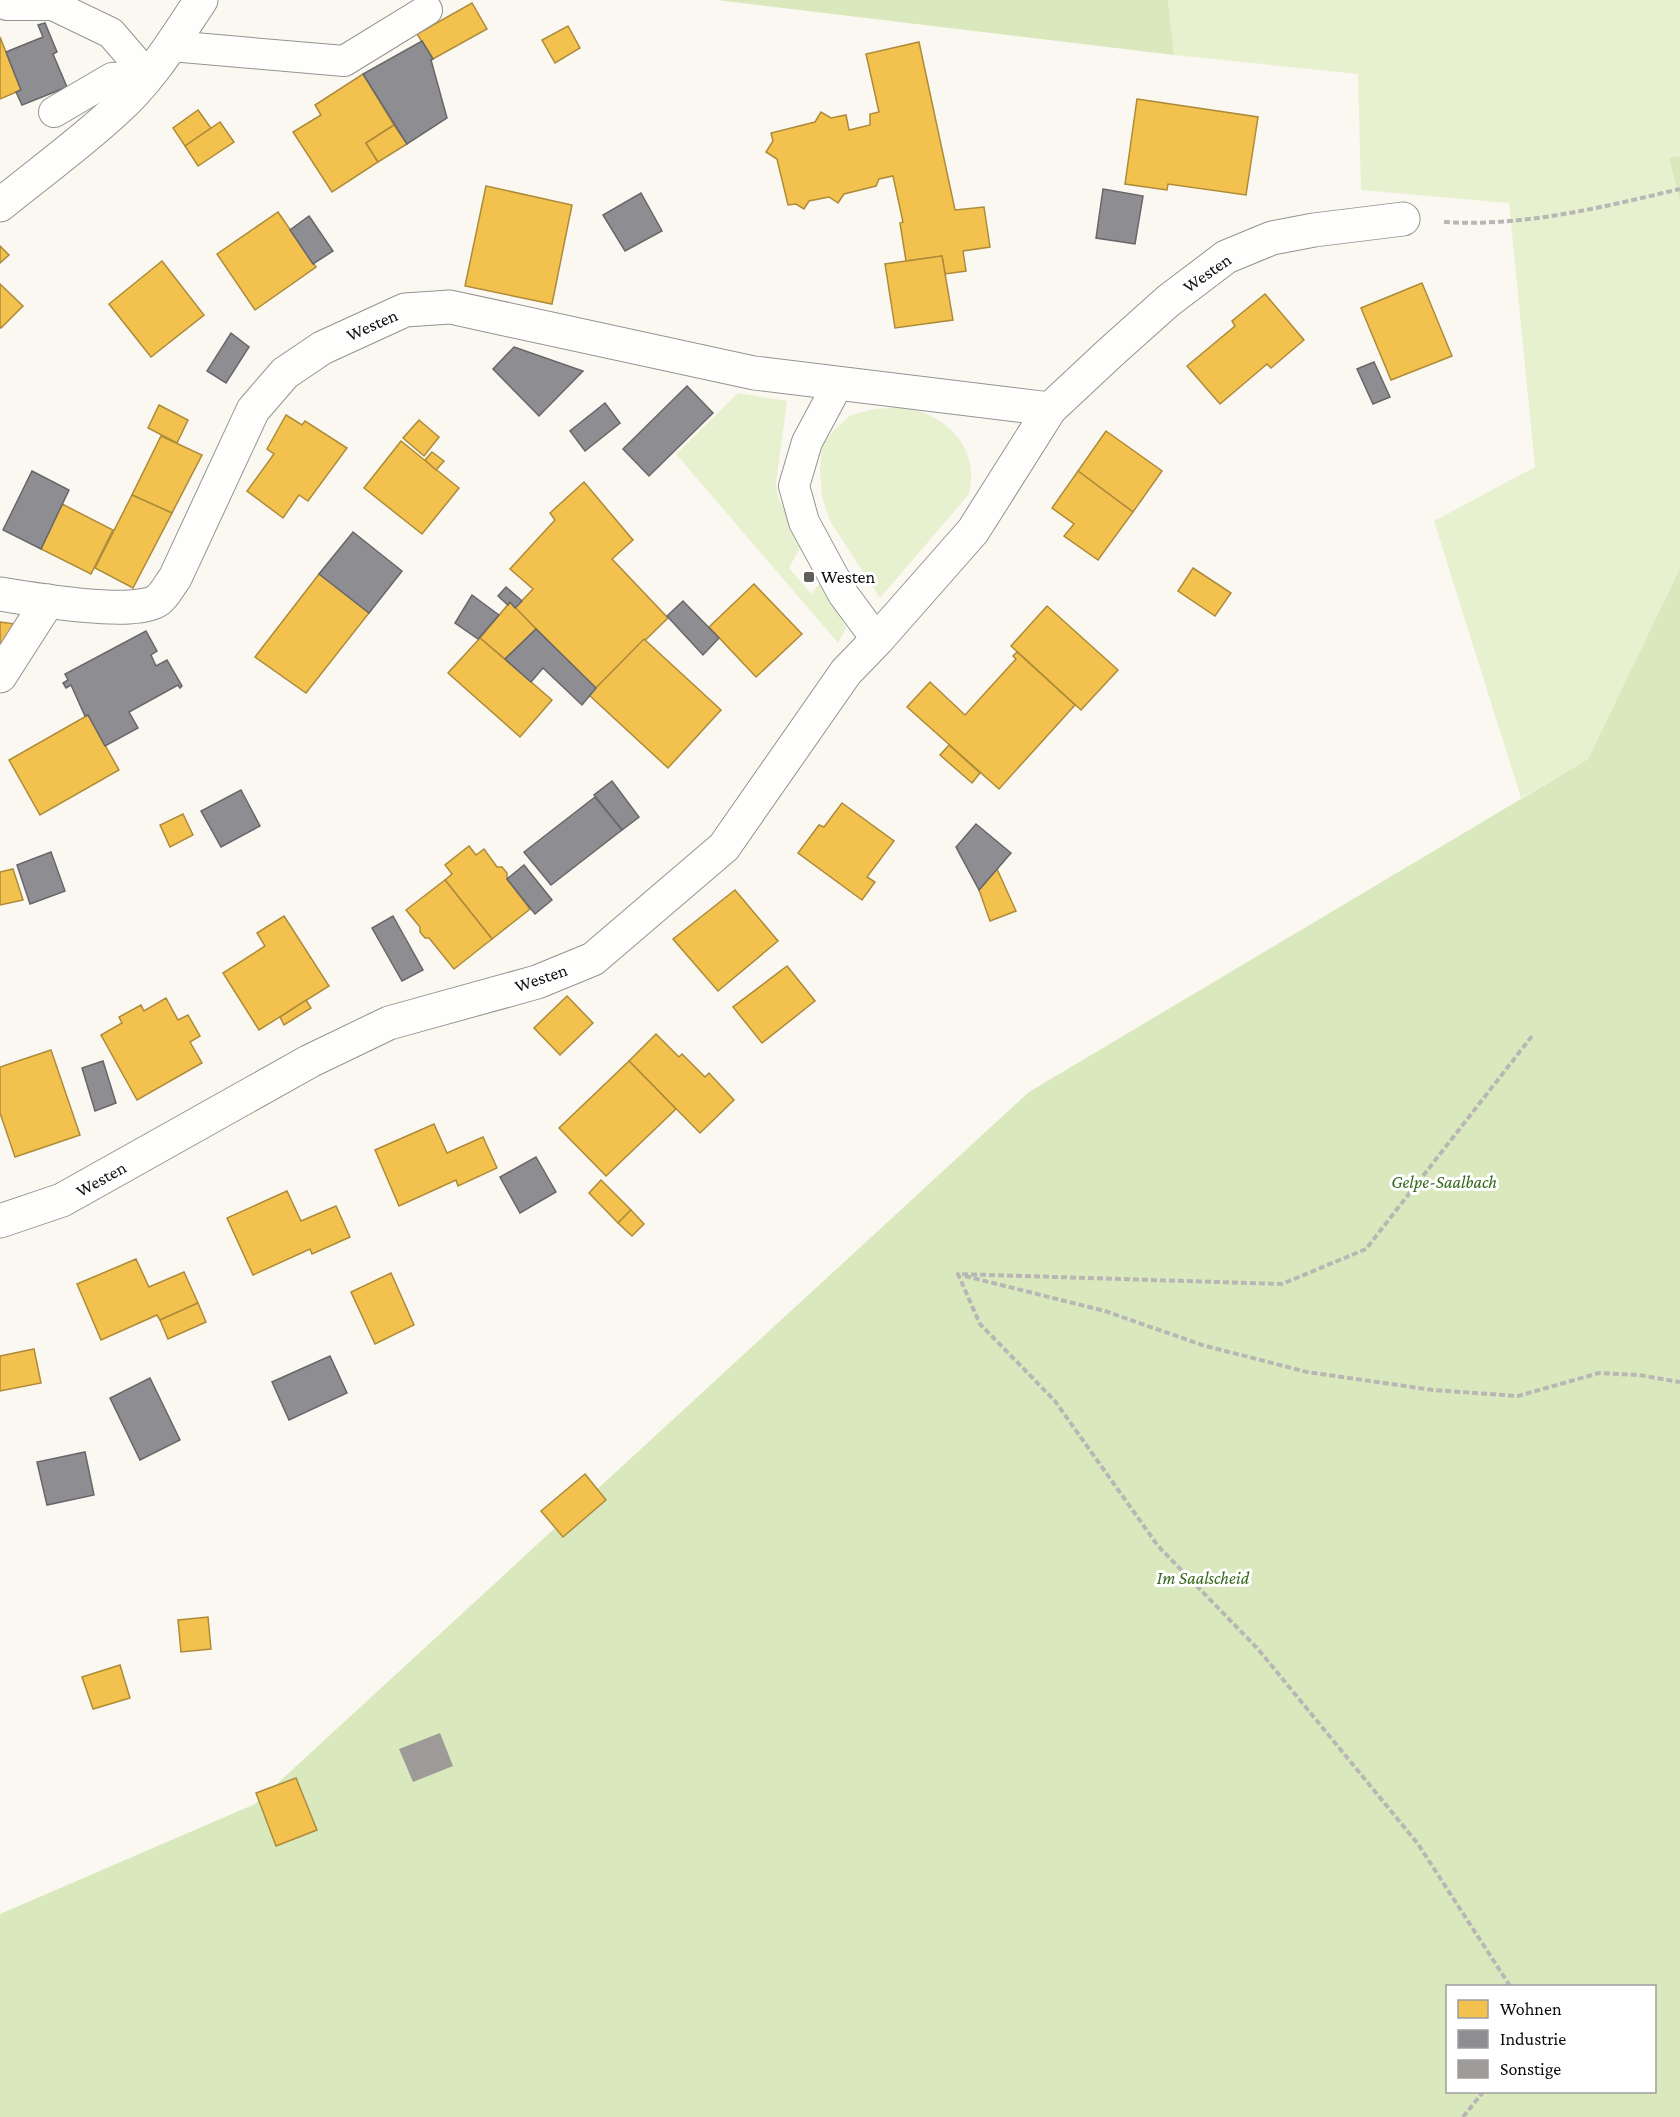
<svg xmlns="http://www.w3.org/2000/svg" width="1680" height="2117" viewBox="0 0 1680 2117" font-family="'Crimson Pro',serif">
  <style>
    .green { fill: #e8f1cf }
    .forest { fill: #d9e9bd; fill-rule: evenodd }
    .homes { fill: #f2c14e; stroke: #ad8b3a; stroke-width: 1.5 }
    .industry { fill: #8d8d92; stroke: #67676a; stroke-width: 1.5 }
    .building { fill: #9e9a97 }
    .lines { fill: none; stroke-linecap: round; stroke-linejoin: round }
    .service-casing { stroke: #949390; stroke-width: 32 }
    .minor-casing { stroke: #949390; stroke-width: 35 }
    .path { stroke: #b8b7b6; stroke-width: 4; stroke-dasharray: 6 3; stroke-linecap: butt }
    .service { stroke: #fefefd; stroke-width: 30 }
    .minor { stroke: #fefefd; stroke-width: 33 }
    .poi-dot { fill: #605f5d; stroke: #fff; stroke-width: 2 }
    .labels { text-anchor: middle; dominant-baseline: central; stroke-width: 6; stroke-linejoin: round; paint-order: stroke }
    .street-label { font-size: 18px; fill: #0d0d0d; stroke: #fff }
    .poi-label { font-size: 18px; fill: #0d0d0d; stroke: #fff; text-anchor: start }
    .park-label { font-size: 18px; font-style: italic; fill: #34681a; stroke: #fff }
  </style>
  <rect width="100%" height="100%" fill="#fbf8f1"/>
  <g class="green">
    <path d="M1168 0H1680V156L1669 159 1680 203V568L1588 759 1521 798 1434 521 1535 467 1509 203 1361 190 1358 74 1174 55Z"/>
    <path d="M738 393 787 401 776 483 778 497 801 546 789 568 811 594 821 582 846 628 838 643 676 454Z"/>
    <path d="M902 407C909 409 918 410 925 413 959 428 978 457 969 494L880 598 830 521 822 497 820 469 822 446 834 430 851 415 875 409Z"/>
  </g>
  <g class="forest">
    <path d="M717 0H1168L1174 55Z"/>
    <path d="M1680 156V203L1669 158Z"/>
    <path d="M1680 568V2117H0V1914L255 1804 1029 1092 1588 759ZM1448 1986H1654V2092H1448Z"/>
  </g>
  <g class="homes">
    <path d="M472 3 487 29 433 59 417 34Z"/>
    <path d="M568 26 580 48 555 63 542 40Z"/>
    <path d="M0 37 21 90 0 99Z"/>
    <path d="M919 42 955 210 984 207 990 247 963 251 966 271 945 274 942 256 906 261 900 223 903 222 893 176 879 179 876 186 844 194 838 203 829 197 809 201 804 209 796 204 788 205 777 159 766 152 773 141 771 133 815 122 821 112 831 118 846 115 849 130 870 125V114L879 112 866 54Z"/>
    <path d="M363 74 394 125 366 143 378 162 332 192 293 132 321 115 315 105Z"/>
    <path d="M1137 99 1258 117 1246 195 1168 184 1167 190 1125 184Z"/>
    <path d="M198 110 211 128 185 146 173 128Z"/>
    <path d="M220 122 234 142 198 166 185 146Z"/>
    <path d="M394 125 407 144 378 162 366 143Z"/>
    <path d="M486 186 572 205 552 304 465 286Z"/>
    <path d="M278 212 316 267 255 310 217 254Z"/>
    <path d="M0 246 9 255 0 263Z"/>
    <path d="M942 256 953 320 895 328 885 264Z"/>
    <path d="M162 261 204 315 151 357 109 304Z"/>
    <path d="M1422 283 1452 356 1391 380 1361 308Z"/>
    <path d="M0 284 23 306 1 328 0 326Z"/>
    <path d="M1265 294 1304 340 1271 368 1267 364 1220 404 1187 366 1235 326 1232 321Z"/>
    <path d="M159 405 188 420 177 443 148 428Z"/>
    <path d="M286 415 302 425 305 421 347 448 308 501 299 495 283 518 247 491 274 454 267 449Z"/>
    <path d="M419 420 439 437 424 456 403 438Z"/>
    <path d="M1106 431 1162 471 1133 512 1078 471Z"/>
    <path d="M161 436 202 455 172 513 132 495Z"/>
    <path d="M401 441 459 488 422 534 364 488Z"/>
    <path d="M432 452 444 461 436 470 425 460Z"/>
    <path d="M1078 471 1133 512 1098 560 1064 536 1074 524 1052 508Z"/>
    <path d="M584 482 633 540 612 559 668 618 596 688 515 608 533 589 510 569 555 520 550 513Z"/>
    <path d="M132 495 172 513 133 588 95 568Z"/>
    <path d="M62 504 113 530 91 574 41 549Z"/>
    <path d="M1193 568 1231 593 1215 616 1178 591Z"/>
    <path d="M319 574 369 613 306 693 255 657Z"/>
    <path d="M754 584 802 634 756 677 709 627Z"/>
    <path d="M510 602 536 629 505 659 480 638Z"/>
    <path d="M1047 606 1118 670 1081 710 1011 646Z"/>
    <path d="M0 622 15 624 0 653Z"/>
    <path d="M480 638 552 700 520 737 448 673Z"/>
    <path d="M644 639 721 710 668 768 589 695Z"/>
    <path d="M1017 652 1075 705 999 789 907 707 930 682 965 715 1016 659 1013 656Z"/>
    <path d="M88 715 119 770 40 815 9 760Z"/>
    <path d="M949 745 980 773 972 783 940 755Z"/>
    <path d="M842 803 894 841 867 877 875 882 862 900 798 853 819 825 824 827Z"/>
    <path d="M183 814 193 835 170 847 160 825Z"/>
    <path d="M469 846 476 855 484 849 497 867H502L507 873V879L530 909 492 939 445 880 452 874 445 865Z"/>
    <path d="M13 869 23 900 0 905V872Z"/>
    <path d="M997 869 1016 911 990 921 979 890Z"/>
    <path d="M445 880 492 939 454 969 429 938H425L420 932V927L406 910Z"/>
    <path d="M735 890 778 941 718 991 673 939Z"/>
    <path d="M284 916 329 986 259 1030 223 973 265 946 257 933Z"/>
    <path d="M787 966 815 1001 762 1043 733 1007Z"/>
    <path d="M567 996 593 1023 560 1055 534 1028Z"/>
    <path d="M166 998 178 1020 188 1015 200 1036 190 1042 202 1063 137 1100 101 1035 122 1023 119 1017 141 1005 144 1011Z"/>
    <path d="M306 1000 311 1008 284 1025 280 1017Z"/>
    <path d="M656 1034 679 1057 682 1054 705 1077 709 1073 734 1100 700 1133 629 1061Z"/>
    <path d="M51 1050 80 1135 15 1157 0 1113V1067Z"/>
    <path d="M629 1061 676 1109 606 1176 559 1128Z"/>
    <path d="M434 1124 447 1153 483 1137 497 1168 458 1186 456 1180 399 1206 375 1150Z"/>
    <path d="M601 1180 631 1210 618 1223 589 1193Z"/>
    <path d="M287 1191 301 1221 336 1206 350 1237 312 1254 310 1249 253 1275 227 1218Z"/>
    <path d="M631 1210 644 1224 632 1236 618 1223Z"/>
    <path d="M136 1259 149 1287 184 1272 198 1303 160 1320 157 1315 101 1340 77 1284Z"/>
    <path d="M391 1273 414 1325 375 1344 351 1292Z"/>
    <path d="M198 1303 206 1322 168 1339 160 1320Z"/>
    <path d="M34 1349 41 1383 0 1391V1356Z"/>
    <path d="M585 1474 606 1500 563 1537 541 1511Z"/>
    <path d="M208 1617 211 1649 181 1652 178 1620Z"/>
    <path d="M120 1665 130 1698 93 1709 82 1677Z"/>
    <path d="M296 1778 317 1830 276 1846 256 1793Z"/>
  </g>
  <g class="industry">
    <path d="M45 23 57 52 53 54 67 87 22 105 16 92 21 90 6 52 43 37 38 25Z"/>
    <path d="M422 41 433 59 431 60 447 118 407 144 363 74Z"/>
    <path d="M1103 189 1143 196 1135 244 1096 238Z"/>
    <path d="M641 193 662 231 625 251 603 215Z"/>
    <path d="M309 216 333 251 313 264 290 230Z"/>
    <path d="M231 333 249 347 226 383 207 371Z"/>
    <path d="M514 347 583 371 539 416 493 369Z"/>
    <path d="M1374 362 1390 397 1373 404 1357 369Z"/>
    <path d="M687 386 713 413 649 476 623 449Z"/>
    <path d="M605 403 620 423 585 451 570 431Z"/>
    <path d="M32 471 69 490 41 549 3 530Z"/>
    <path d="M353 532 402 571 369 613 319 574Z"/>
    <path d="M506 587 522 601 515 608 510 602 508 605 498 596Z"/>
    <path d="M472 595 499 615 478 639 455 623Z"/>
    <path d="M683 601 719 638 703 655 667 616Z"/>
    <path d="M536 629 596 688 582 705 543 668 531 682 505 659Z"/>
    <path d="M146 631 157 651 151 655 156 666 167 660 182 686 180 688 178 685 129 712 138 728 105 746 88 715 85 716 71 685 66 688 63 683 68 680 65 674Z"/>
    <path d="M612 781 639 817 622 830 594 795Z"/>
    <path d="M241 790 260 826 221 847 201 811Z"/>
    <path d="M595 797 622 830 551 885 524 852Z"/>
    <path d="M976 824 1011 853 979 890 956 847Z"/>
    <path d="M51 852 65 891 30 904 17 865Z"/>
    <path d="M524 865 552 900 535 914 507 879Z"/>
    <path d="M393 916 423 970 402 981 372 928Z"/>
    <path d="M103 1061 116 1103 95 1111 82 1068Z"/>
    <path d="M536 1157 556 1192 520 1213 500 1177Z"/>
    <path d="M330 1356 347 1393 289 1420 272 1382Z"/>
    <path d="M150 1378 180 1440 140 1460 110 1398Z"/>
    <path d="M85 1452 94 1495 47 1505 37 1462Z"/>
  </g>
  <path class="building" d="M440 1733 453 1766 413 1782 399 1749Z"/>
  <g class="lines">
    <g class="service-casing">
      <g id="service">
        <path d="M7 5H53L111 33 148 76"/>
        <path d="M171 46 344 61 427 10"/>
        <path d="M54 112 112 78 148 76"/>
        <path d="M838 384 807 442 794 486 804 522 843 594 877 640"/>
      </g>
    </g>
    <g class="minor-casing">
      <g id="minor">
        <path d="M0 205C38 174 78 145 114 112 150 81 175 39 201 0"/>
        <path d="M0 594C30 599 137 617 158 600 165 595 170 584 175 578L253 410 285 373 322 348 405 310 450 307 754 373 1050 409"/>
        <path d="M0 676 48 601"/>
        <path d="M0 1221 62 1200 310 1061 389 1023 537 982 593 959 724 847 846 672 877 640 973 531 1050 409 1111 352 1168 301 1226 257 1272 238 1314 230 1403 219"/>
      </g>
    </g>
    <g class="path">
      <path d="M1444 222C1524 227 1603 207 1680 189"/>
      <path d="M965 1276 1105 1311 1202 1345 1307 1372 1433 1390 1518 1396 1599 1373 1639 1375 1680 1382"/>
      <path d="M1510 1986 1418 1844 1258 1649 1158 1546 1055 1401 980 1324 958 1274 1282 1284 1366 1249 1532 1036"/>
      <path d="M1463 2117 1483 2092"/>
    </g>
    <use href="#service" class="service"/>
    <use href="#minor" class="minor"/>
  </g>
  <rect class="poi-dot" x="803" y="571" width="12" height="12" rx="3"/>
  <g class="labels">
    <g class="street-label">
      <text transform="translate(1207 273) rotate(-35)">Westen</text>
      <text transform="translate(372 325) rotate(-24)">Westen</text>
      <text transform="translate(541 978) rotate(-19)">Westen</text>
      <text transform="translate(101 1179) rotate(-29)">Westen</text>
    </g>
    <g class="poi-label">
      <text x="821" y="577">Westen</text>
    </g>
    <g class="park-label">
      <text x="1444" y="1182">Gelpe-Saalbach</text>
      <text x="1203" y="1578">Im Saalscheid</text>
    </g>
  </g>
  <rect x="1446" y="1985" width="210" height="108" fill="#ffffff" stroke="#9e9e9e" stroke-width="1.5"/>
  <rect x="1458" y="2000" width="30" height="18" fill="#f2c14e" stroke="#9e9e9e" stroke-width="1.5"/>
  <text x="1500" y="2015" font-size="18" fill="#0d0d0d">Wohnen</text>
  <rect x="1458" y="2030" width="30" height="18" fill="#8d8d92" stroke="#9e9e9e" stroke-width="1.5"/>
  <text x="1500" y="2045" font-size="18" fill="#0d0d0d">Industrie</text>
  <rect x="1458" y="2060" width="30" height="18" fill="#9e9a97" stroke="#9e9e9e" stroke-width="1.5"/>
  <text x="1500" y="2075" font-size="18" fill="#0d0d0d">Sonstige</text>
</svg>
